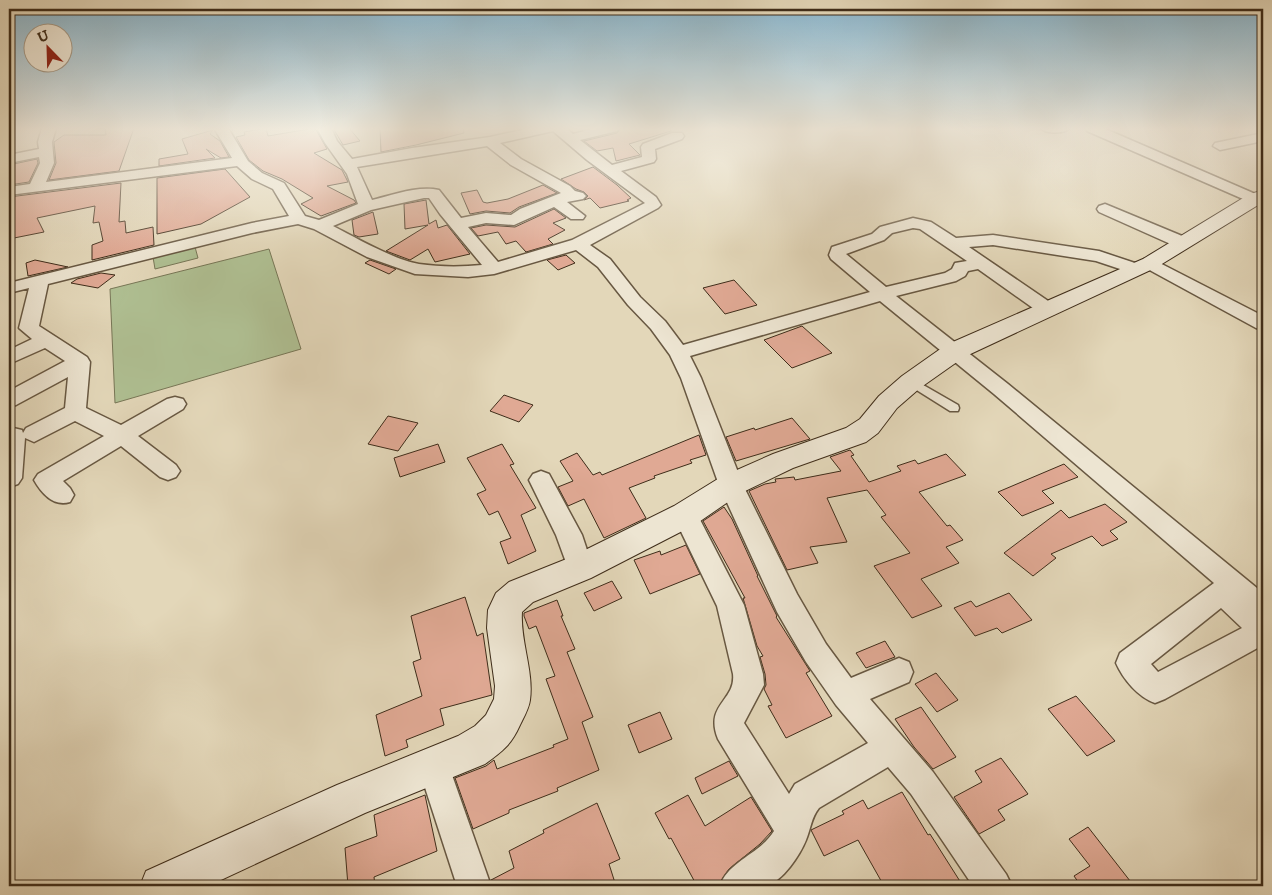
<svg xmlns="http://www.w3.org/2000/svg" width="1272" height="895" viewBox="0 0 1272 895" font-family="'IM FELL DW Pica',serif">
  <style>
    .green { fill: #afbf92; stroke: #777656 }
    .building { fill: #e0a994; stroke: #3f2d1a }
    .lines { fill: none; stroke-linecap: round; stroke-linejoin: round }
    .lane-casing { stroke: #685842; stroke-width: 3 }
    .street-casing { stroke: #685842; stroke-width: 3 }
    .secondary-casing { stroke: #3f2d1a; stroke-width: 2 }
    .lane { fill: #ede5d2; fill-rule: evenodd }
    .street { fill: #ede5d2; fill-rule: evenodd }
    .secondary { fill: #ede5d2; fill-rule: evenodd }
  </style>
  <rect width="100%" height="100%" fill="#e3d7b9"/>
  <filter id="stains"><feTurbulence type="fractalNoise" baseFrequency=".004" numOctaves="4"/><feColorMatrix values="0 0 0 0 .2 0 0 0 0 .09 0 0 0 0 .02 0 0 0 .5 -.17"/></filter>
  <radialGradient id="worn" r=".72"><stop offset=".6" stop-color="#630" stop-opacity="0"/><stop offset="1" stop-color="#630" stop-opacity=".3"/></radialGradient>
  <g class="green">
    <path d="M195 247 198 258 155 269 153 257Z"/>
    <path d="M269 249 301 349 115 403 110 289Z"/>
  </g>
  <g class="building">
    <path d="M105 128H134L119 171 49 180 56 163 54 142 64 135H106Z"/>
    <path d="M266 128 268 136 315 128 327 149 314 153 342 170 348 182 327 186 354 200 356 203 321 216 301 204 313 198 282 179 263 171 249 160 236 137 245 135 244 132Z"/>
    <path d="M333 128H349L360 141 343 145Z"/>
    <path d="M380 128H463L464 133 416 145 381 152Z"/>
    <path d="M621 128H670L671 131 629 144 640 155 616 161 613 148 597 151 584 141 617 133Z"/>
    <path d="M213 130 210 134 220 141 229 157 221 158 206 149 215 158 159 166V159L188 154 182 139Z"/>
    <path d="M37 159 38 163 29 182 9 185V165Z"/>
    <path d="M593 167 617 185 631 198 627 200 629 201 600 208 590 198 584 200 588 196 584 192 576 189 561 179Z"/>
    <path d="M225 169 250 197 201 224 157 234V178Z"/>
    <path d="M121 183 119 222 125 221 126 233 153 227 154 245 92 260V245L103 241 99 222 93 223 95 206 37 218 44 232 9 239V197Z"/>
    <path d="M543 185 557 193 519 207 510 213 486 211 470 214 461 193 477 190 483 202 487 203 508 199Z"/>
    <path d="M426 200 429 224 436 220 438 228 447 225 470 254 435 262 428 249 410 260 386 251 428 225 405 229 404 204Z"/>
    <path d="M554 209 566 218 553 223 565 230 548 239 553 244 526 252 516 241 506 244 498 232 478 236 471 228 486 225 515 227Z"/>
    <path d="M373 212 378 234 359 237 354 235 352 220Z"/>
    <path d="M566 255 575 263 558 270 547 260Z"/>
    <path d="M35 260 68 267 28 276 26 263Z"/>
    <path d="M370 260 396 269 389 274 365 263Z"/>
    <path d="M101 273 115 275 98 288 71 283 77 279Z"/>
    <path d="M734 280 757 305 725 314 703 288Z"/>
    <path d="M802 326 832 353 792 368 764 340Z"/>
    <path d="M504 395 533 405 519 422 490 411Z"/>
    <path d="M388 416 418 423 398 451 368 444Z"/>
    <path d="M792 418 810 439 736 461 726 437 754 428 755 430Z"/>
    <path d="M699 435 706 455 690 460 692 463 654 476 655 478 629 488 646 518 604 538 584 499 568 506 558 487 573 481 560 461 577 453 593 475 600 472 602 475Z"/>
    <path d="M438 444 445 462 400 477 394 458Z"/>
    <path d="M502 444 514 464 510 465 536 508 521 515 536 551 508 564 500 542 511 538 498 511 489 515 477 494 486 490 467 458Z"/>
    <path d="M850 450 854 455 851 456 869 482 901 471 897 466 915 460 918 464 946 454 966 475 919 492 947 526 950 525 963 540 946 547 959 563 921 579 942 606 912 618 874 566 910 553 881 517 886 515 867 490 827 498 847 542 810 547 818 563 787 570 749 491 765 484 776 482 775 479 794 477 795 480 841 471 830 457Z"/>
    <path d="M1064 464 1078 477 1042 491 1054 503 1022 516 998 492Z"/>
    <path d="M1105 504 1127 522 1110 531 1118 539 1102 546 1092 536 1051 554 1056 558 1033 576 1004 553 1061 510 1069 518Z"/>
    <path d="M724 507 732 519 758 576H757L777 616 776 617 810 671 806 673 832 716 786 738 768 706 772 705 764 689 766 685 765 674 760 657 763 656 757 646 743 598H745L703 521Z"/>
    <path d="M686 545 700 574 650 594 634 560 660 551 661 555Z"/>
    <path d="M612 581 622 598 594 611 584 593Z"/>
    <path d="M1009 593 1032 620 1002 633 997 628 975 636 954 608 971 601 976 607Z"/>
    <path d="M465 597 477 636 483 633 492 695 440 709 444 725 406 740 408 747 385 756 376 715 422 696 413 662 421 659 411 616Z"/>
    <path d="M557 600 563 616H561L575 649 567 652 593 717 582 722 599 770 557 788 558 791 509 810V813L473 829 455 778 486 766 494 760 497 769 554 747 553 745 568 739 546 679 555 676 536 626 529 629 524 616V613Z"/>
    <path d="M885 641 895 657 866 668 856 653Z"/>
    <path d="M936 673 958 700 937 712 915 684Z"/>
    <path d="M1076 696 1115 741 1087 756 1048 709Z"/>
    <path d="M921 707 956 757 933 769 914 747 895 719Z"/>
    <path d="M660 712 672 739 639 753 628 725Z"/>
    <path d="M1001 758 1028 794 998 810 1005 820 979 834 954 797 982 782 975 771Z"/>
    <path d="M729 761 738 776 702 794 695 778Z"/>
    <path d="M902 792 928 835 930 834 963 886H884L858 840 824 856 811 830 844 814 842 811 863 800 868 809Z"/>
    <path d="M425 795 437 851 374 877 375 886H348L345 848 377 836 374 815Z"/>
    <path d="M688 795 705 826 751 797 772 831 760 844 729 869 720 882 714 886H697L671 838 669 839 655 813Z"/>
    <path d="M597 803 620 859 609 864 616 886H493L491 880 514 868 509 851 544 833 543 830Z"/>
    <path d="M1088 827 1134 886H1081L1074 876 1090 866 1069 839Z"/>
  </g>
  <g class="lines">
    <g class="lane-casing">
      <path id="lane" d="M911 378 958 405 959 408 958 411H950L907 384 906 382Z"/>
    </g>
    <g class="street-casing">
      <g id="street">
        <path d="M42 128H56L52 142 54 163 46 182 232 158 214 128H228L248 161 262 173 284 183 305 216 319 220 358 204 347 174 325 143 317 128H331L337 141 352 159 412 148 490 137 531 128H566L573 134 596 128H619L617 131 580 140 612 165 642 157 641 147 643 144 672 133H682L684 136 682 139 655 149 656 159 654 162 621 171 656 197 661 205 658 208 590 245 610 259 640 297 665 321 683 345 870 292 831 259 829 255 832 247 872 234 880 227 913 218 931 222 956 238 993 235 1099 251 1141 265 1144 269 1141 273 1135 274 1096 261 993 245 969 247 1054 305 1056 309 1054 313 1047 315 1040 313 978 269 968 271 965 276 956 281 896 296 1008 384 1263 593V645L1165 699 1155 703C1138 697 1123 679 1116 663L1120 653 1214 583 994 394 880 301 690 356 701 378 743 485 797 594 826 644 851 678 899 658 909 662 913 672 909 682 870 699 933 772 1006 874 1012 886H973L911 794 888 767 819 808C811 818 811 828 806 840 800 855 783 881 766 886 758 889 730 886 720 886 728 861 760 854 774 831L718 739C704 704 736 701 733 674L717 606 673 515 676 508 685 505 694 508 744 605 763 674 764 685 744 723 789 794 795 784 868 743 836 705 806 662 777 612 719 485 681 378 670 355 651 329 628 305 598 267 576 250 494 274 468 277 415 274 367 257 314 229 298 224 252 233 48 284 39 326 87 357 90 362 86 408 121 425 167 399 175 397 183 399 186 404 183 409 138 436 176 465 180 471 176 477 168 480 160 477 121 446 63 481 70 488 74 495 70 502C54 507 42 494 34 480L38 474 104 436 75 421 34 442 25 438 22 478 18 484 9 487V427L22 430 23 433 26 428 65 408 68 377 16 405 9 407V391L65 361 45 348 9 364V350L32 339 19 328 29 288 9 293V283L252 223 289 216 273 189 252 179 237 166 9 195V187L30 184 40 163 39 157 9 163V155L39 149 38 142ZM553 131 587 160 645 203 572 240 498 262 468 227 486 223 514 225 554 207 571 219H583L585 216 567 202 583 199 586 196 583 193 575 191 570 186 521 159 500 143ZM487 146 511 165 561 193 520 209 511 215 486 213 461 218 439 190C419 185 392 195 372 200L357 167ZM424 198H429L440 214 482 265C462 267 439 267 419 264 395 260 356 238 333 226L371 210ZM913 228 920 229 967 261 955 263 952 269 945 273 886 287 846 254 884 240 892 233ZM1221 608 1242 628 1158 672 1151 664Z"/>
        <path d="M1040 128H1070C1063 134 1047 134 1040 128Z"/>
        <path d="M1085 128H1103L1260 196 1263 199 1260 202H1250L1087 131Z"/>
        <path d="M1263 133V141L1220 150 1213 146 1215 143Z"/>
        <path d="M1105 204 1187 238 1189 242 1187 246H1175L1099 212 1097 209 1099 206Z"/>
        <path d="M1150 258 1263 316V330L1256 328 1144 267 1141 263 1144 259Z"/>
        <path d="M541 471 549 474 582 535 593 568 589 576 580 579 571 576 556 535 529 480 533 474Z"/>
        <path d="M434 750 445 755 491 886H457L418 766 423 755Z"/>
      </g>
    </g>
    <g class="secondary-casing">
      <path id="secondary" d="M1263 190V202L1157 267 964 357 920 388 897 408 878 433 866 442 793 468 741 493 696 524 591 578 533 602 522 612C520 641 534 671 530 700 529 708 524 717 520 725 511 745 503 751 485 764L365 813 208 886H140L146 871 337 785 458 736 475 726 486 715 494 699 495 686 487 628 488 610 496 593 509 582 569 558 674 506 721 477 773 454 846 428 860 419 879 396 902 376 946 345 1143 259 1248 195Z"/>
    </g>
    <use href="#lane" class="lane"/>
    <use href="#street" class="street"/>
    <use href="#secondary" class="secondary"/>
  </g>
  <linearGradient id="sky" x2="0" y2="1"><stop stop-color="#87b6cf"/><stop offset="0.51" stop-color="#f2ede0"/><stop offset="1" stop-color="#f2ede0" stop-opacity="0"/></linearGradient>
  <rect width="1272" height="253" fill="url(#sky)"/>
  <rect width="1272" height="895" fill="none" stroke="#e3d7b9" stroke-width="30"/>
  <rect x="10" y="10" width="1252" height="875" fill="none" stroke="#3f2d1a" stroke-width="2.5"/>
  <rect x="15" y="15" width="1242" height="865" fill="none" stroke="#3f2d1a"/>
  <g transform="translate(48 48) rotate(337)"><circle r="24" fill="#ede5d2" stroke="#a79b88"/>
  <path d="M0-4L9 19L0 12L-9 19Z" fill="#8f2418"/>
  <text y="-8" font-size="14" font-weight="bold" text-anchor="middle" fill="#3f2d1a">U</text>
  </g>
  <rect width="100%" height="100%" filter="url(#stains)"/>
  <rect width="100%" height="100%" fill="url(#worn)"/>
</svg>
